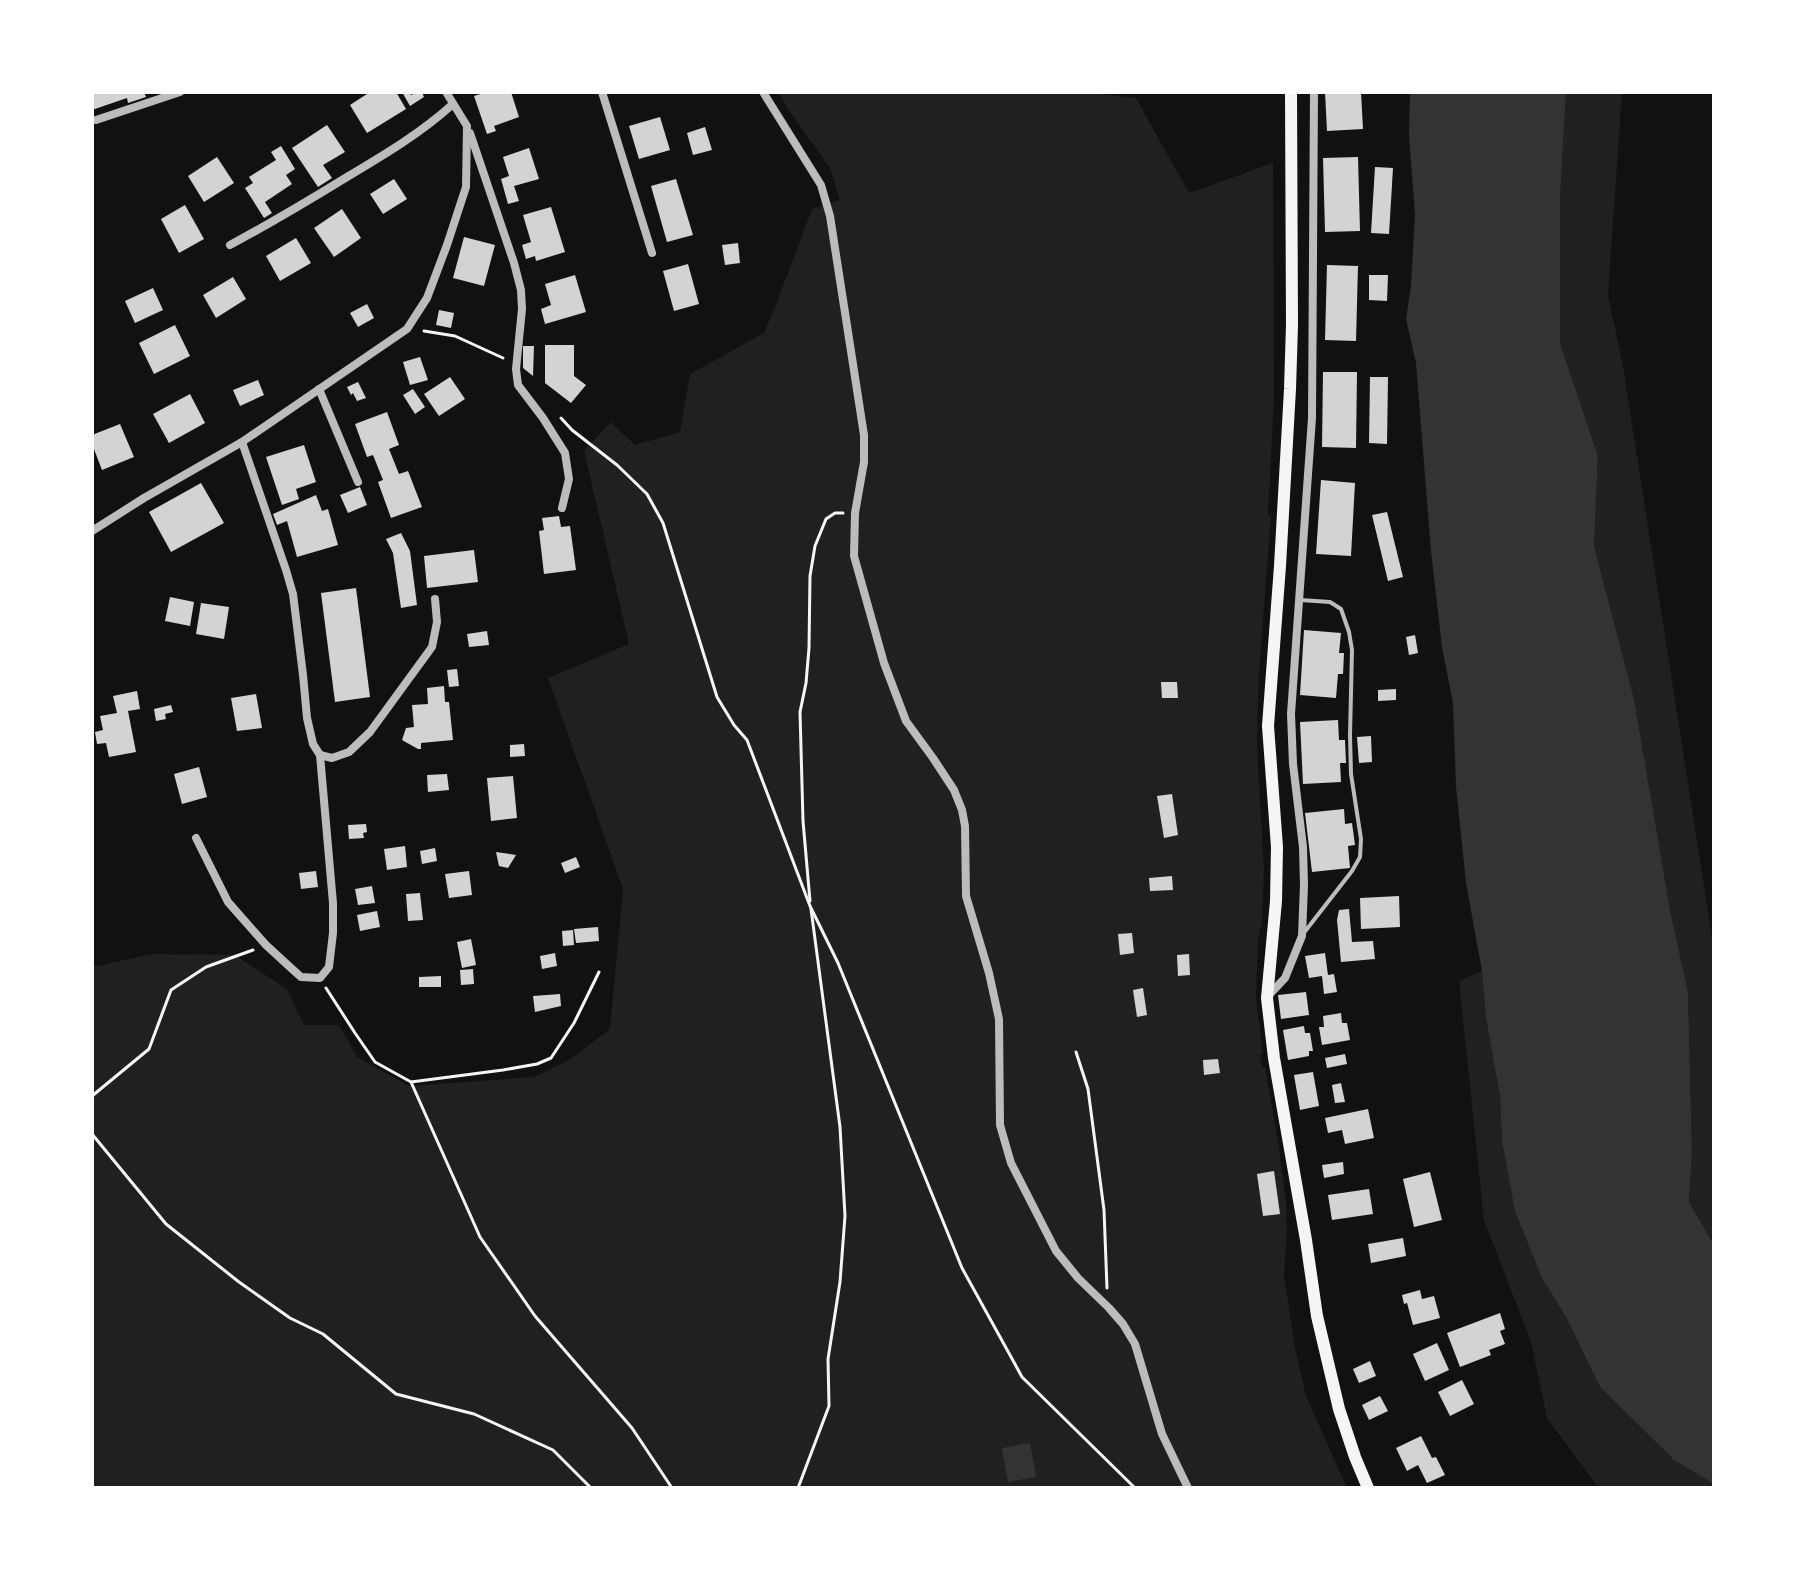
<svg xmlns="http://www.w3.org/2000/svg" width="1806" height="1580" viewBox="0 0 1806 1580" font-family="'Playfair Display',serif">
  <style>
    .green { fill: #202020 }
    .water { fill: #333 }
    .building { fill: #d3d3d3 }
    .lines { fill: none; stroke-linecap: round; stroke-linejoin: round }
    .path { stroke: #f5f5f5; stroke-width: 3 }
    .service { stroke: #bcbcbc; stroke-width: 4 }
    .minor { stroke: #bcbcbc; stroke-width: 8 }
    .secondary { stroke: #f5f5f5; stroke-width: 12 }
  </style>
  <rect width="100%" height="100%" fill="#111"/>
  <g class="green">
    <path d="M779 92H1080L1136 98 1189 193 1273 163 1274 398 1268 515H1271L1259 673 1257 745 1264 871 1262 921 1258 940 1256 997 1263 1054 1260 1055 1262 1067H1265L1279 1147 1286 1201 1287 1230 1284 1275 1295 1348 1306 1396 1347 1488H92V967L152 954 235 955 287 989 304 1025H339L357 1057 409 1086 534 1077 569 1060 610 1029 623 889 548 678 629 644 584 451 611 422 635 445 680 432 690 374 764 333 777 302 812 209 840 200 830 168 787 108Z"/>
    <path d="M1566 92H1622L1608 296 1622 360 1714 950V1245L1689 1202 1692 1153 1688 992 1671 915 1634 699 1594 546 1598 456 1560 343V199Z"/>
    <path d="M1482 971 1486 1018 1500 1096 1502 1141 1542 1278 1567 1319 1600 1387 1674 1460 1714 1484V1488H1602L1595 1483 1547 1418 1531 1342 1484 1220 1459 981Z"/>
  </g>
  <g class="water">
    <path d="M1410 92H1566L1560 199V343L1598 456 1594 546 1634 699 1671 915 1688 992 1692 1153 1689 1202 1714 1245V1484L1674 1460 1600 1387 1567 1319 1542 1278 1515 1211 1502 1141 1500 1096 1486 1018 1482 971 1466 883 1456 787 1453 703 1442 647 1431 551 1416 363 1406 319 1411 286 1415 214 1409 136Z"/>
    <path d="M1030 1443 1036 1477 1008 1482 1002 1448Z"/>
  </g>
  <g class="building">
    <path d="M92 92H144L146 97 128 103 127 98 92 110Z"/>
    <path d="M370 92H396L406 109 367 133 350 105Z"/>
    <path d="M402 92H409L411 95 417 92H422L424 97 410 106Z"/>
    <path d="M487 92H511L519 117 494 126 496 131 487 134 474 96Z"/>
    <path d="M1325 92H1361L1363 129 1327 131Z"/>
    <path d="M660 117 670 150 639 159 629 126Z"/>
    <path d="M327 125 345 152 323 165 332 178 318 187 292 148Z"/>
    <path d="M705 127 712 150 693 155 687 133Z"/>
    <path d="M281 146 295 169 286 175 292 184 265 202 272 213 264 218 245 188 253 183 249 177 276 160 271 152Z"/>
    <path d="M529 148 539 179 514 186 519 201 508 204 501 179 509 176 503 157Z"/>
    <path d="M217 157 234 183 204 202 188 176Z"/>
    <path d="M1358 157 1360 231 1325 232 1323 158Z"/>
    <path d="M1375 167 1393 168 1389 234 1371 233Z"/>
    <path d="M394 179 407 199 383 214 370 194Z"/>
    <path d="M676 179 693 235 667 242 651 186Z"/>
    <path d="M185 205 204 239 179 253 161 219Z"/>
    <path d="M551 207 565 252 536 261 535 256 526 259 522 245 531 242 523 215Z"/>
    <path d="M342 209 361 238 334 257 314 228Z"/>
    <path d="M464 237 495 245 484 286 453 278Z"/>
    <path d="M296 238 311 263 280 281 266 256Z"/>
    <path d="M738 243 740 263 725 265 722 245Z"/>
    <path d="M688 264 699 304 674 311 663 271Z"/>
    <path d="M1327 265 1358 266 1356 341 1325 340Z"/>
    <path d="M575 275 586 312 545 324 541 309 551 305 545 284Z"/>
    <path d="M1369 275H1388L1387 301 1369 300Z"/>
    <path d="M233 277 246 299 216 318 203 295Z"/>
    <path d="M153 288 163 310 135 323 125 301Z"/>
    <path d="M367 304 374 318 358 327 350 313Z"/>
    <path d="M439 310 454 313 451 328 436 325Z"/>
    <path d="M175 325 190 356 154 374 139 343Z"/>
    <path d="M545 345H574V376L586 385 571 403 545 383Z"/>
    <path d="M523 346H534L533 376 523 368Z"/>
    <path d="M420 357 428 380 410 385 403 362Z"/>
    <path d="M1323 372H1357L1356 448 1322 447Z"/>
    <path d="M450 377 465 399 439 416 424 394Z"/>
    <path d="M1370 377H1388L1387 444 1369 443Z"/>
    <path d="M258 380 264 395 240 406 233 390Z"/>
    <path d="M358 382 366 398 357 401 353 393 351 395 347 387Z"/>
    <path d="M413 389 425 407 415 414 403 395Z"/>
    <path d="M190 394 205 423 169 443 153 414Z"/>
    <path d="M387 412 399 445 389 449 399 474 408 471 422 507 391 518 378 482 383 480 373 455 367 457 355 424Z"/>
    <path d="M120 424 134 457 102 470 92 444V435Z"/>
    <path d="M304 445 316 482 296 489 299 499 282 505 266 457Z"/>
    <path d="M1321 480 1355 483 1351 556 1316 554Z"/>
    <path d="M201 483 224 523 171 552 149 512Z"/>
    <path d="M360 487 367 505 348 513 340 495Z"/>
    <path d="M316 495 322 511 328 509 338 545 297 557 287 521 277 525 273 514Z"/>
    <path d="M1387 512 1403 577 1388 581 1372 515Z"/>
    <path d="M559 516 561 527 570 526 576 570 544 574 539 531 544 530 542 518Z"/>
    <path d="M401 533 410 551 417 605 401 608 393 553 386 539Z"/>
    <path d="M474 550 478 582 427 588 424 556Z"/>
    <path d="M356 588 370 697 335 702 321 593Z"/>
    <path d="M170 597 194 602 190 626 165 621Z"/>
    <path d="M201 603 229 607 224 639 196 634Z"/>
    <path d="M1304 630 1341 633 1339 653H1344L1343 674H1338L1336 698 1300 695Z"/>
    <path d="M487 631 489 645 469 647 467 634Z"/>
    <path d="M1415 635 1418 653 1409 655 1406 637Z"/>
    <path d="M457 669 459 686 449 687 447 670Z"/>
    <path d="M1161 682H1177L1178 698H1162Z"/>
    <path d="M444 686 445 702H449L453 740 421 743V749H418L402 740 406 728 414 727 412 705 428 704 427 688Z"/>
    <path d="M1396 689V700L1378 701V690Z"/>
    <path d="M137 691 140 709 128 711 136 752 109 757 106 743 97 744 95 732 103 730 100 716 117 713 113 696Z"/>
    <path d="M256 694 262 728 237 731 231 698Z"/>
    <path d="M171 705 173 712 165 714 166 719 156 721 154 709Z"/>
    <path d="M1338 720 1339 740H1345L1346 763H1340L1341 782 1303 784 1300 722Z"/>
    <path d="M1371 736 1372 762 1359 763 1357 737Z"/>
    <path d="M524 744 525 756 510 757V745Z"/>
    <path d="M199 767 207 797 182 804 174 774Z"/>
    <path d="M447 774 449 790 428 792 427 775Z"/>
    <path d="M513 776 517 818 491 821 487 778Z"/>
    <path d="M1172 794 1178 835 1164 838 1157 796Z"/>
    <path d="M1344 809 1345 824 1352 823 1355 845 1348 846 1350 868 1312 872 1305 813Z"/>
    <path d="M366 824 367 832 363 833 364 838 349 839 348 825Z"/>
    <path d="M405 846 407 867 387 870 384 849Z"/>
    <path d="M435 848 437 861 422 864 420 851Z"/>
    <path d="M496 852 516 855 508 868 499 866Z"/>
    <path d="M576 857 580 867 565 873 561 863Z"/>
    <path d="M316 871 318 887 301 889 299 873Z"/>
    <path d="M469 871 472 895 449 898 445 874Z"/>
    <path d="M1172 876 1173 890 1150 891 1149 878Z"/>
    <path d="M372 886 375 903 358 905 355 889Z"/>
    <path d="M420 893 423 920 408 921 406 894Z"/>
    <path d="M1399 896 1400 927 1361 929 1360 898Z"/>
    <path d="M1349 909 1352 942 1373 941 1375 959 1341 962 1337 920 1339 910Z"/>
    <path d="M377 911 380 927 360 931 357 915Z"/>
    <path d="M598 927 599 941 576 943 574 929Z"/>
    <path d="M573 930 574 945 563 946 562 931Z"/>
    <path d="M1132 933 1134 953 1120 955 1118 934Z"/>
    <path d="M471 939 476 965 462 968 457 942Z"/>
    <path d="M555 953 557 966 542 969 540 956Z"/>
    <path d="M1325 953 1328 975 1334 974 1337 992 1324 994 1322 976 1309 978 1305 956Z"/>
    <path d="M1189 954 1190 975 1178 976 1177 955Z"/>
    <path d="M473 969 474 984 461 985 460 970Z"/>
    <path d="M441 976V987H419V977Z"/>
    <path d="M1143 988 1147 1015 1137 1017 1133 990Z"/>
    <path d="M1306 992 1309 1015 1281 1019 1278 995Z"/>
    <path d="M560 994 561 1006 535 1012 533 996Z"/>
    <path d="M1341 1013 1342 1023H1347L1350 1040 1322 1045 1319 1027H1324L1323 1016Z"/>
    <path d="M1304 1026 1305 1033H1310L1313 1051H1309V1056L1288 1060 1283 1030Z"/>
    <path d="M1345 1054 1347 1064 1327 1068 1325 1058Z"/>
    <path d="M1218 1059 1220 1073 1204 1075 1203 1060Z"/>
    <path d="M1313 1072 1319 1106 1300 1110 1294 1075Z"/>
    <path d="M1341 1083 1345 1102 1335 1103 1332 1085Z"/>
    <path d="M1368 1109 1374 1138 1345 1144 1342 1130 1328 1133 1325 1118Z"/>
    <path d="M1343 1162 1344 1174 1324 1178 1322 1165Z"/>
    <path d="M1274 1171 1280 1214 1263 1216 1257 1174Z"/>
    <path d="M1430 1172 1442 1220 1414 1227 1403 1179Z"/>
    <path d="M1369 1189 1373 1214 1332 1220 1328 1195Z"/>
    <path d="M1403 1238 1406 1256 1371 1263 1368 1244Z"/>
    <path d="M1420 1290 1422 1299 1434 1296 1440 1318 1413 1325 1407 1303 1404 1304 1402 1295Z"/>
    <path d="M1500 1313 1505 1329 1500 1331 1505 1344 1489 1350 1491 1355 1460 1367 1447 1333Z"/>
    <path d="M1437 1343 1449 1370 1425 1381 1413 1354Z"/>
    <path d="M1370 1361 1376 1376 1359 1383 1353 1369Z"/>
    <path d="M1462 1380 1474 1404 1450 1416 1438 1392Z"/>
    <path d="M1380 1396 1388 1411 1369 1420 1362 1405Z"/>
    <path d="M1421 1436 1432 1458 1436 1457 1445 1475 1427 1483 1418 1465 1407 1471 1396 1448Z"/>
  </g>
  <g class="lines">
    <g class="path">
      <path d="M424 331 455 336 503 358"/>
      <path d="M561 418 572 430 617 465 647 494 663 523 717 697 734 725 747 740 810 906 838 963 962 1268 1022 1377 1135 1488"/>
      <path d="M810 901 803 821 800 712 806 683 809 648 810 576 815 546 826 519 835 513H843"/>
      <path d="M326 988 355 1033 375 1062 411 1082 503 1070 537 1064 551 1058 574 1023 599 972"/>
      <path d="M1076 1052 1088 1089 1104 1210 1107 1288"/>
      <path d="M411 1082 480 1237 535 1316 632 1428 672 1488"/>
      <path d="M92 1096 149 1049 171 990 206 967 253 950"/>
      <path d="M92 1134 166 1224 239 1282 290 1318 323 1334 396 1394 474 1414 553 1450 591 1488"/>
      <path d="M798 1488 829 1406 828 1359 840 1282 845 1216 840 1127 811 909"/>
    </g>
    <path class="service" d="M1300 600 1330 602 1341 609 1349 632 1352 650 1350 735 1351 774 1361 839 1360 857 1352 871 1303 934"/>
    <g class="minor">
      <path d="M602 92 652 253"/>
      <path d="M763 92 821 185 830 216 864 435V462L855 513 854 556 884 663 906 721 933 758 954 790 962 810 965 826 966 896 989 973 999 1019 1000 1125 1011 1163 1056 1251 1078 1278 1109 1308 1123 1324 1135 1344 1162 1434 1188 1488"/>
      <path d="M96 120 180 92"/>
      <path d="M470 133 514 263 521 290 522 309 516 369 518 385 543 418 565 453 569 479 562 508"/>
      <path d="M230 245C269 224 308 201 347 177 384 155 421 133 453 104"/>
      <path d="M319 389 358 482"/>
      <path d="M92 531 144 498 242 442 407 329 427 298 447 245 466 187 467 126 446 92"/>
      <path d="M320 755 332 758 349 752 370 732 432 647 437 622 435 599"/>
      <path d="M196 838 228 902 266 945 291 968 301 977 320 978 329 967 333 933V903L320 755 313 744 307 718 303 675 293 594 286 570 242 442"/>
      <path d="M1267 997 1285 978 1302 936 1304 885 1303 847 1293 764 1291 714 1312 418 1314 92"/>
    </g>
    <path class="secondary" d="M1291 92 1292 325 1290 389 1280 566 1268 726 1277 847 1276 901 1267 998 1274 1058 1306 1240 1317 1316 1339 1409 1355 1457 1368 1488"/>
  </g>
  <rect width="1806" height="1580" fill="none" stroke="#ffffff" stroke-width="188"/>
</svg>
